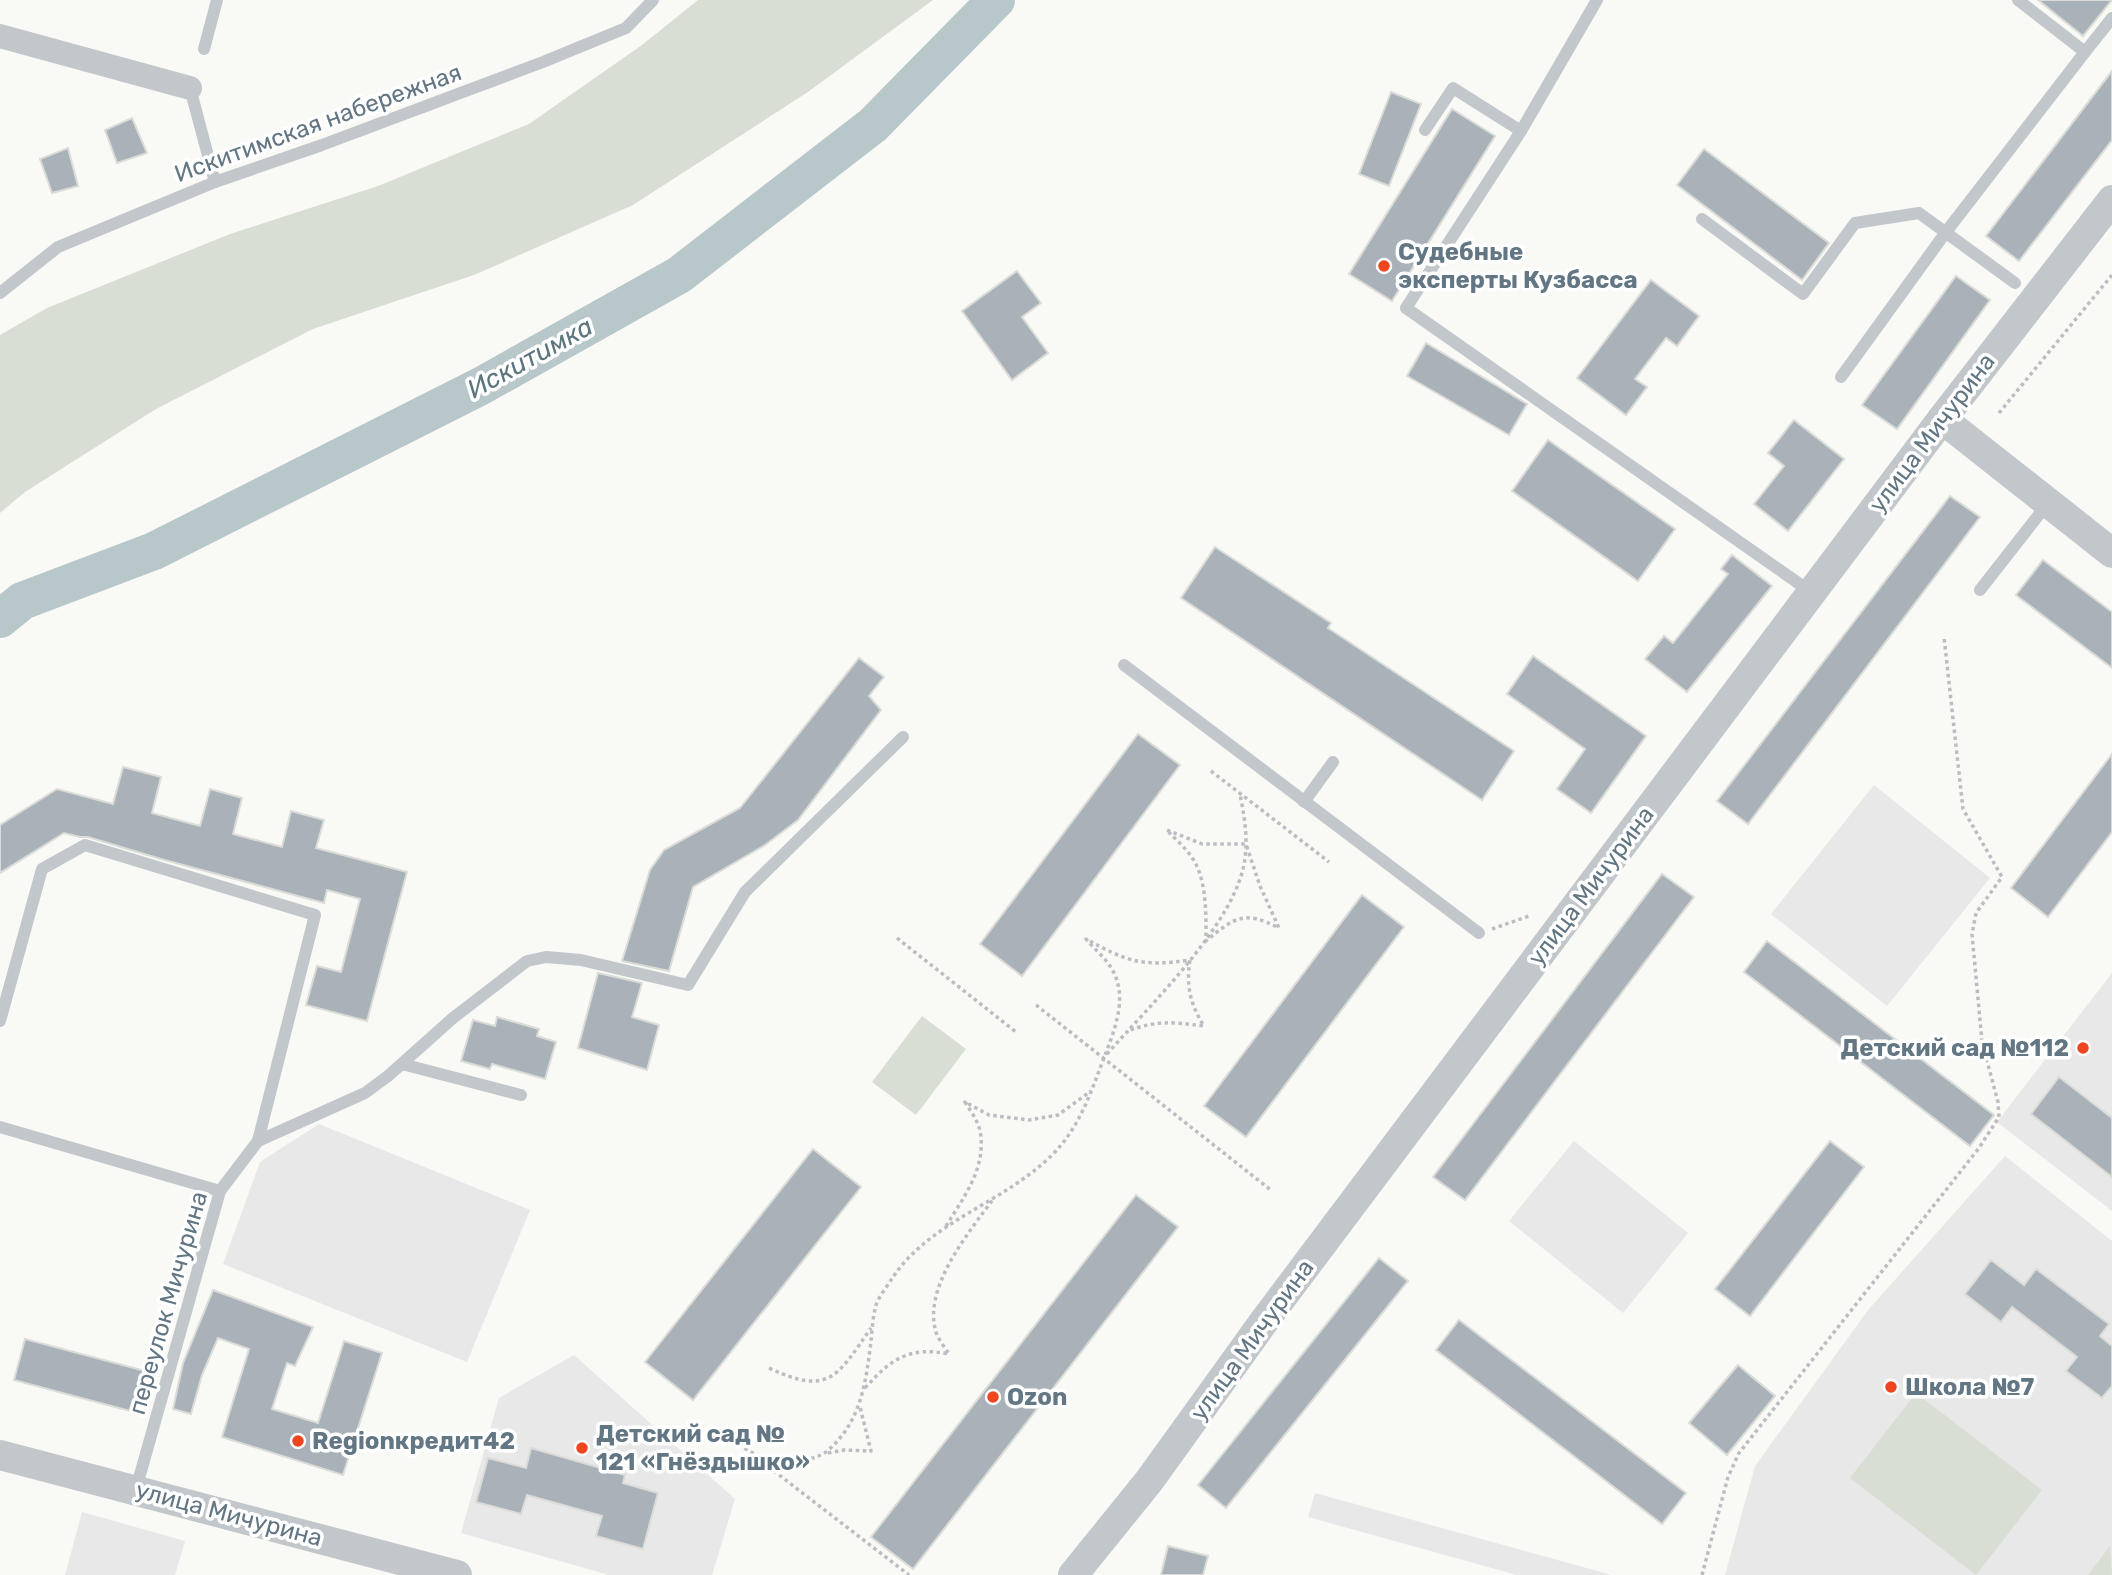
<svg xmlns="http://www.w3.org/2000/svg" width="2112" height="1575" viewBox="0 0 2112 1575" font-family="Rubik,sans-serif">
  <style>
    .built { fill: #e7e8e7 }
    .green { fill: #d9ded5 }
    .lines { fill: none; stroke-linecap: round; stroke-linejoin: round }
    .river { stroke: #b8c7ca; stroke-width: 38 }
    .building { fill: #a8b2b8; stroke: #dbdbd8; stroke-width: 2 }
    .path { stroke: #babec1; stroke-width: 3.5; stroke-dasharray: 3.5 3.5; stroke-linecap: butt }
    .service { stroke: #c2c7cb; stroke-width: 12 }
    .minor { stroke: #c2c7cb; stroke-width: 24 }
    .tertiary { stroke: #c2c7cb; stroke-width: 30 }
    .poi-dot { fill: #ef4620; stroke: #fff; stroke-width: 2.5 }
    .labels { text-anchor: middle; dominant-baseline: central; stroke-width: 7; stroke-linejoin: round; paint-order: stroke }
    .street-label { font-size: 24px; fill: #627683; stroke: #fff }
    .poi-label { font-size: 24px; font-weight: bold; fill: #627683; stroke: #fff; text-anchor: start }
    .water-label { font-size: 26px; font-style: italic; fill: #5d767d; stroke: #fff }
  </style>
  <rect width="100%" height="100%" fill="#f9f9f6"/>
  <g class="built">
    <path d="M1874 785 1990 878 1887 1006 1771 914Z"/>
    <path d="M2112 973V1211L1997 1122Z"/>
    <path d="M319 1124 530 1210 467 1362 223 1264 260 1162Z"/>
    <path d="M1574 1141 1688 1233 1623 1313 1509 1221Z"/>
    <path d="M2005 1156 2112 1241V1575H1725L1755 1466 1869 1309Z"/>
    <path d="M574 1355 735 1499 712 1575H609L461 1533 499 1398Z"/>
    <path d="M1315 1493 1612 1575H1517L1308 1517Z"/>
    <path d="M82 1512 185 1541 175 1575H65Z"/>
  </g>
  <g class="green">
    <path d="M698 0H933L808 92 633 205 474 275 313 329 156 409 25 492 0 513V335L47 308 230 234 378 186 529 124 642 45Z"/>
    <path d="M922 1016 966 1049 916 1115 872 1082Z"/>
    <path d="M1916 1393 2042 1490 1976 1575 1850 1478Z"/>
    <path d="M2110 1546 2112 1575H2088Z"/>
  </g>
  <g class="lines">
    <path class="river" d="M0 619 22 601 154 551 481 386 679 275 873 125 996 0"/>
  </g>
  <g class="building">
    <path d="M2038 0H2112L2083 36Z"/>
    <path d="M2112 71V140L2019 261 1986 236Z"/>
    <path d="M1391 92 1421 104 1389 186 1359 174Z"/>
    <path d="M1452 109 1495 136 1392 301 1349 274Z"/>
    <path d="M132 118 147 153 117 163 105 130Z"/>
    <path d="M68 148 78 186 52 193 40 159Z"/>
    <path d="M1704 149 1829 243 1802 280 1677 185Z"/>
    <path d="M1017 271 1041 303 1022 317 1048 353 1012 380 962 311Z"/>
    <path d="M1956 276 1990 300 1897 429 1862 405Z"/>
    <path d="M1651 280 1699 316 1677 346 1666 338 1635 379 1647 387 1626 415 1577 378Z"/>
    <path d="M1426 343 1527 404 1509 435 1407 376Z"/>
    <path d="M1794 420 1844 459 1788 531 1754 504 1784 466 1768 453Z"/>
    <path d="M1548 440 1675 529 1638 581 1512 491Z"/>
    <path d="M1950 496 1980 517 1748 824 1717 801Z"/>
    <path d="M1215 547 1331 623 1328 628 1514 751 1482 800 1181 598Z"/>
    <path d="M1732 555 1772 586 1687 692 1645 659 1664 636 1673 643 1728 574 1721 569Z"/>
    <path d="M2043 560 2112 612V668L2016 595Z"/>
    <path d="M1533 656 1646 736 1591 813 1557 789 1585 749 1507 694Z"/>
    <path d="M859 658 884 677 869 696 881 710 798 820 765 845 693 887 669 971 622 961 650 870 664 850 740 808Z"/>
    <path d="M1138 734 1180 765 1022 976 980 944Z"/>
    <path d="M2112 754V832L2048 917 2011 888Z"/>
    <path d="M123 767 161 777 152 813 200 826 210 789 242 798 233 834 282 847 291 811 324 820 316 848 407 872 367 1021 306 1005 317 966 341 972 360 899 327 890 324 903 161 859 88 837H80L64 833 0 873V825L57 789 113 804Z"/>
    <path d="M1662 874 1694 897 1465 1200 1433 1177Z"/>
    <path d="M1362 895 1404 927 1246 1137 1204 1106Z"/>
    <path d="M1767 941 1994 1115 1970 1146 1744 972Z"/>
    <path d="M598 973 642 983 632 1017 659 1025 647 1070 578 1048Z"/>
    <path d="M497 1017 539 1029 537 1036 556 1042 545 1079 492 1064 490 1069 461 1061 473 1020 495 1026Z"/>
    <path d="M2059 1077 2112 1118V1177L2031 1114Z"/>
    <path d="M1830 1141 1864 1167 1750 1316 1715 1289Z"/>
    <path d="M813 1149 861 1187 693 1400 645 1362Z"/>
    <path d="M1136 1195 1178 1227 913 1569 871 1537Z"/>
    <path d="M1379 1258 1408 1281 1226 1508 1198 1485Z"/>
    <path d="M1991 1260 2024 1285 2036 1269 2109 1324 2100 1336 2112 1346V1386L2102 1398 2066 1371 2077 1357 2012 1307 2001 1322 1965 1294Z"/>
    <path d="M213 1290 313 1327 295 1366 287 1363 272 1409 318 1423 344 1341 382 1353 343 1475 222 1437 249 1349 218 1338 202 1375 191 1414 173 1409 183 1363Z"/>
    <path d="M1459 1320 1686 1493 1662 1524 1436 1350Z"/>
    <path d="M25 1339 145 1371 134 1412 14 1380Z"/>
    <path d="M1738 1365 1775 1396 1727 1455 1689 1423Z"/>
    <path d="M531 1448 625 1475 623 1483 658 1493 643 1549 596 1536 602 1516 527 1495 521 1514 476 1502 488 1458 526 1468Z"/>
    <path d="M1168 1546 1208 1556 1203 1575H1161Z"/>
  </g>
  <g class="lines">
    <g class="path">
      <path d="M1999 413 2112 275"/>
      <path d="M1211 771 1329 862"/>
      <path d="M1167 830 1202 844H1246L1260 886 1279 928C1244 910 1235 917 1206 941 1206 915 1207 881 1193 859 1186 848 1175 839 1167 830Z"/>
      <path d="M1492 929 1529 916"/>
      <path d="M897 938 1016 1032"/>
      <path d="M1036 1005 1272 1191"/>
      <path d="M1107 1054C1149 1006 1238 921 1245 858 1248 836 1244 815 1240 794"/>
      <path d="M946 1226C964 1197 987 1167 980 1131 978 1121 970 1110 965 1102L989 1115 1029 1120 1058 1115 1091 1091"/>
      <path d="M769 1368C830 1397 838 1375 871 1328"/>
      <path d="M865 1388C891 1359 909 1346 949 1354 945 1348 940 1341 937 1335 920 1290 970 1231 994 1198"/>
      <path d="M721 1433C751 1453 776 1472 813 1458 818 1456 823 1455 827 1451 861 1423 866 1382 871 1341 872 1330 873 1316 876 1305 880 1295 888 1285 893 1277 932 1220 1004 1203 1052 1155 1080 1127 1090 1094 1104 1058 1114 1031 1128 999 1113 971 1107 959 1094 949 1086 939 1128 962 1142 967 1190 960 1186 986 1190 1004 1204 1026 1171 1022 1159 1020 1127 1031"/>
      <path d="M828 1453 844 1450 871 1451 860 1407"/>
      <path d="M757 1458 909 1575"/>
      <path d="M1702 1575 1728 1477 1739 1453 1979 1148 1999 1117 1998 1102 1982 1042 1972 934 1976 913 2002 877 1963 809 1944 637"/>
    </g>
    <g class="service">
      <path d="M1597 0 1521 131 1406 308 1811 592"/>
      <path d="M204 49 217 0"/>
      <path d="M2085 52 2112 18"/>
      <path d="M190 88 215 182"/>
      <path d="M1425 130 1453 88 1521 131"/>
      <path d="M1702 219 1803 294 1855 223 1919 213 2015 283"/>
      <path d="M0 293 58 247 215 182 322 145 543 62 626 28 653 0"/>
      <path d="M1841 377 1946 232 2085 52 2018 0"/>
      <path d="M1980 590 2048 503"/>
      <path d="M1124 665 1479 933"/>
      <path d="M1304 802 1333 762"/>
      <path d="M0 1021 42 869 85 845 315 915 258 1141"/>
      <path d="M402 1064 521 1095"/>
      <path d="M0 1127 220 1191"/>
      <path d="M136 1489 220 1191 258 1141 365 1093 388 1076 453 1018 527 961 546 957 581 960 688 985 745 892 903 737"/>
    </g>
    <path class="minor" d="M0 36 190 88"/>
    <g class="tertiary">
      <path d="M1942 419 2112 553"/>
      <path d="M0 1455 457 1575"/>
      <path d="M1073 1575 1149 1481 1265 1320 1942 419 2112 200"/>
    </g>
  </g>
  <g class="poi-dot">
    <circle cx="1384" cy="266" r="7"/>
    <circle cx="2083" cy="1048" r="7"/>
    <circle cx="1891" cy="1387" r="7"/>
    <circle cx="993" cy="1397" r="7"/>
    <circle cx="298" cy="1441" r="7"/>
    <circle cx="582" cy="1448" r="7"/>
  </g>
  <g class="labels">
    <g class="street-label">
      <text transform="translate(318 123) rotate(-20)">Искитимская набережная</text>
      <text transform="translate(1932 433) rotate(-53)">улица Мичурина</text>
      <text transform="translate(1591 886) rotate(-53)">улица Мичурина</text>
      <text transform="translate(168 1303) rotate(-74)">переулок Мичурина</text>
      <text transform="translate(1252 1340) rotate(-54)">улица Мичурина</text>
      <text transform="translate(229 1514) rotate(15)">улица Мичурина</text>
    </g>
    <g class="poi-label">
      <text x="1398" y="252">Судебные<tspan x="1398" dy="28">эксперты Кузбасса</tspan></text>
      <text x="2069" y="1048" text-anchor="end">Детский сад №112</text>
      <text x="1905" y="1387">Школа №7</text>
      <text x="1007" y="1397">Ozon</text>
      <text x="596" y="1434">Детский сад №<tspan x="596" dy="28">121 «Гнёздышко»</tspan></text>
      <text x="312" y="1441">Regionкредит42</text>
    </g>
    <g class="water-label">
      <text transform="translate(530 358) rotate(-29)">Искитимка</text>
    </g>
  </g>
</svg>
